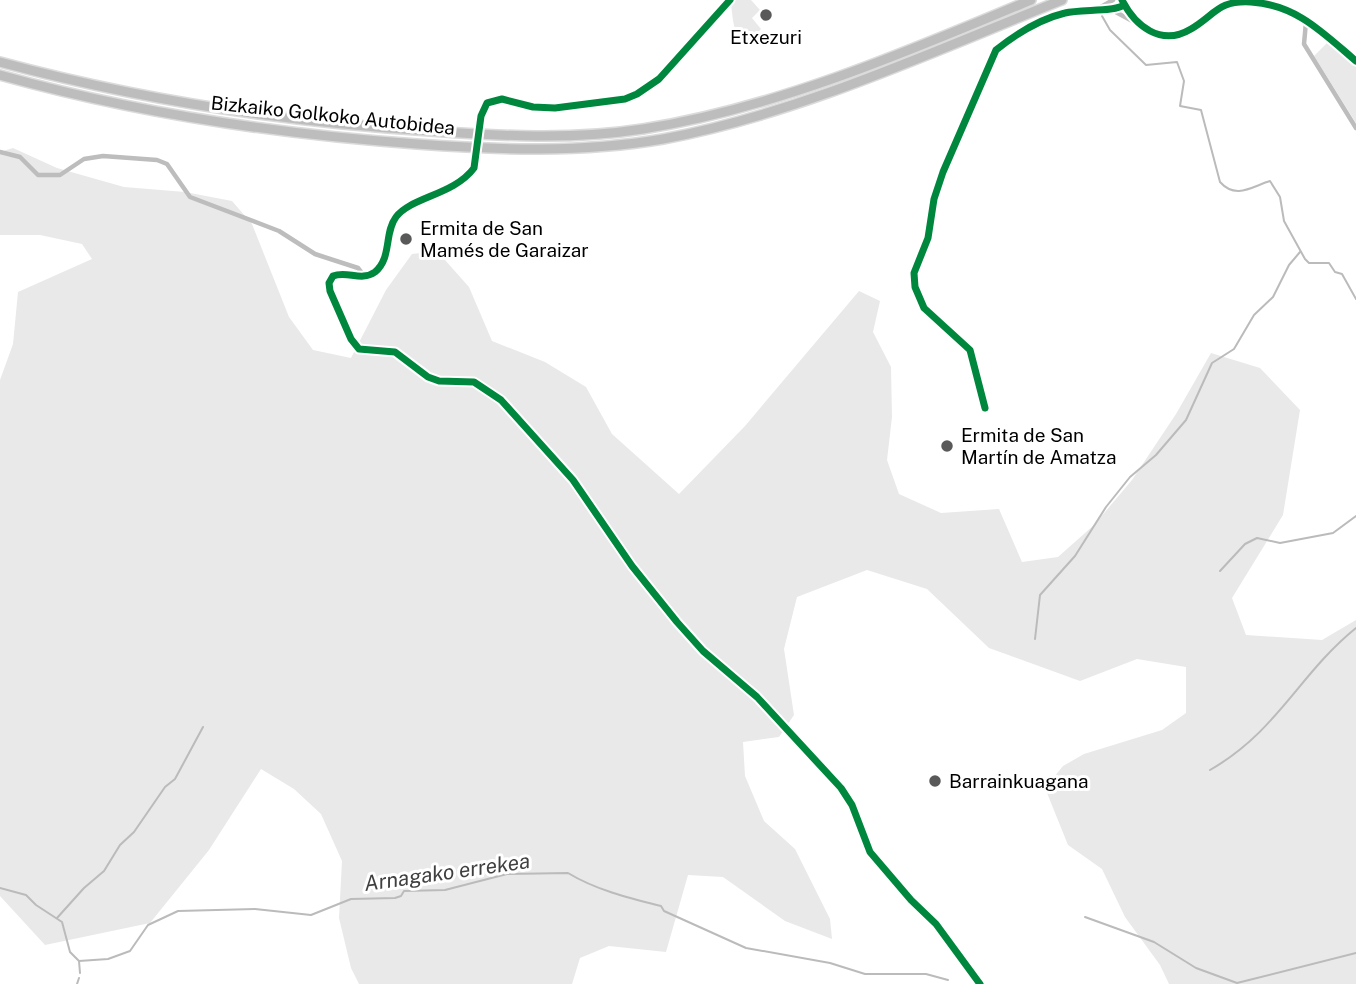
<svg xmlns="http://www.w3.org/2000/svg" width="1356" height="984" viewBox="0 0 1356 984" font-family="'Public Sans',sans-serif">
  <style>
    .green { fill: #e9e9e9 }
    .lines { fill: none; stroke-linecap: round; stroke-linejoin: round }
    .stream { stroke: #bbb; stroke-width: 2 }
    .highway-casing { stroke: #dbdbdb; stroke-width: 12 }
    .street { stroke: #bdbdbd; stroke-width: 4.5 }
    .secondary { stroke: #c0c0c0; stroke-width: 7 }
    .highway { stroke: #bdbdbd; stroke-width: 9 }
    .street-bridge { stroke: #bdbdbd; stroke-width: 4.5 }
    .cycleway-casing { stroke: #fff; stroke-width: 11 }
    .cycleway { stroke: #00873e; stroke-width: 7 }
    .poi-dot { fill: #595959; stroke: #fff; stroke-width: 2.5 }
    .labels { text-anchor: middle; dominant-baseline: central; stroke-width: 6; stroke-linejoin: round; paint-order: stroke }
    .poi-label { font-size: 19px; fill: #000; stroke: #fff; text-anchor: start }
    .street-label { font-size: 19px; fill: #000; stroke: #fff }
    .water-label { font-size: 21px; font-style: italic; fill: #3f3f3f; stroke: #fff }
  </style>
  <rect width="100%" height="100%" fill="#fff"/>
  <g class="green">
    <path d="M735 0H751L760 10 752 18 761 29 746 45C733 35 733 19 731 4Z"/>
    <path d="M1327 43 1356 67V123L1314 56Z"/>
    <path d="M13 148 57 168 124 187 185 192 232 201 252 224 289 317 313 350 351 358 386 290 412 254 437 251 469 287 492 341 545 362 586 387 612 434 679 494 745 426 859 291 880 301 873 332 891 367 892 417 887 460 899 494 941 513 999 509 1022 562 1058 557 1094 525 1132 480 1176 414 1211 353 1260 368 1300 410 1283 515 1232 598 1246 635 1322 640 1356 620V984H1169L1160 965 1125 917 1102 869 1068 845 1045 788 1063 766 1084 754 1162 730 1186 713V667L1137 659 1080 681 989 648 927 589 867 570 797 597 784 649 794 715 779 737 743 742 745 776 764 821 795 849 830 919 832 939 785 921 723 877 688 875 666 952 609 946 580 958 572 984H359L351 968 339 918 342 861 321 814 294 789 261 769 209 850 150 923 45 945 0 896V380L13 344 18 292 92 259 82 244 40 235H0V152Z"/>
  </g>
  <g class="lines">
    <g class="stream">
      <path d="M1102 16 1110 30 1146 65 1177 62 1184 81 1180 106 1201 110 1220 182C1236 200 1253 186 1270 181L1280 197 1284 221 1305 259 1309 263H1329L1335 272 1342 274 1356 299"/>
      <path d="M1220 571 1245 544 1257 538 1280 543 1333 533 1356 516"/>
      <path d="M1035 639 1040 595 1075 556 1106 507 1130 477 1156 455 1186 420 1212 363 1234 349 1254 315 1273 297 1289 265 1300 252"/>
      <path d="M1210 770C1278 731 1299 674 1356 628"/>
      <path d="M0 888 26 895 36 905 62 922 70 952 79 961 80 973"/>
      <path d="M1085 917 1154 942 1196 968 1237 983 1356 953"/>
      <path d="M57 918 84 888 104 871 120 845 134 832 165 787 175 779 203 727"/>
      <path d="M79 961 108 959 130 951 148 925 178 911 255 909 311 915 351 899 395 898 401 896 404 891 445 890 507 874 568 873C596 890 629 898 661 906L664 911 746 948 830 963 865 974H926L948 980"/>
      <path d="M77 984 79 978"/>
    </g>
    <g class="highway-casing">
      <g id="highway">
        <path d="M0 62C141 100 285 122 430 131 501 136 573 140 643 129 776 108 907 52 1031 0"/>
        <path d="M0 75C136 113 276 134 417 144 498 150 582 153 663 139 798 114 934 51 1062 0"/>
      </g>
    </g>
    <g class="street">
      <path d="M1099 8 1113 0"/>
      <path d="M1112 10 1136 23"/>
      <path d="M1306 22 1304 44 1356 128"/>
      <path d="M481 116 487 103 502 99 533 107 555 108 625 99 637 94 659 79 730 0"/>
      <path d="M0 152 20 157 38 175H60L84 159 103 156 157 160 167 164 190 197 279 231 315 254 358 268 365 277"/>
      <path d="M474 168C454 195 411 197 396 217 384 233 392 258 375 272 364 280 350 275 338 273L330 279V291L354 345 365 350 395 352 428 377 439 381 474 382 501 400 573 480 632 566 677 622 703 651 757 697 841 788 852 805 870 852 911 900 936 924 980 984"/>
      <path d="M985 408 970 350 924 308 915 287 914 273 928 238 934 199 943 172 996 50C1016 34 1040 19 1065 13 1080 9 1115 12 1124 5"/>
    </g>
    <path class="secondary" d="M1122 0C1135 26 1161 47 1191 29 1215 15 1218 0 1251 2 1297 5 1323 33 1356 61"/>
    <use href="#highway" class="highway"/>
    <path class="street-bridge" d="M474 168 481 116"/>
    <g class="cycleway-casing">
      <g id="cycleway">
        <path d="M730 0 659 79 637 94 625 99 555 108 533 107 502 99 487 103 481 116 474 168C454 195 411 197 396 217 384 233 392 258 375 272 361 282 347 270 333 276L329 283 330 291 351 339 359 349 395 352 428 377 439 381 474 382 501 400 573 480 632 566 677 622 703 651 757 697 841 788 852 805 870 852 911 900 936 924 980 984"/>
        <path d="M1122 0C1135 26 1161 47 1191 29 1215 15 1218 0 1251 2 1297 5 1323 33 1356 61"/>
        <path d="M985 408 970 350 924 308 915 287 914 273 928 238 934 199 943 172 996 50C1016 34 1040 19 1065 13 1080 9 1115 12 1124 5"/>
      </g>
    </g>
    <use href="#cycleway" class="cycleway"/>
  </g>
  <g class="poi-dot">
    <circle cx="766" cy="15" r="7"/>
    <circle cx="406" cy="239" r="7"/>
    <circle cx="947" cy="446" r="7"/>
    <circle cx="935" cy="781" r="7"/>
  </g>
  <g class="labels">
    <g class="poi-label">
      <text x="766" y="37" text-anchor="middle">Etxezuri</text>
      <text x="420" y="228">Ermita de San<tspan x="420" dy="22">Mamés de Garaizar</tspan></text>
      <text x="961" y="435">Ermita de San<tspan x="961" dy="22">Martín de Amatza</tspan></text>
      <text x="949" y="781">Barrainkuagana</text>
    </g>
    <g class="street-label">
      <text transform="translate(333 115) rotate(6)">Bizkaiko Golkoko Autobidea</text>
    </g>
    <g class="water-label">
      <text transform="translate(447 872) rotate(-8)">Arnagako errekea</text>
    </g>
  </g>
</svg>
